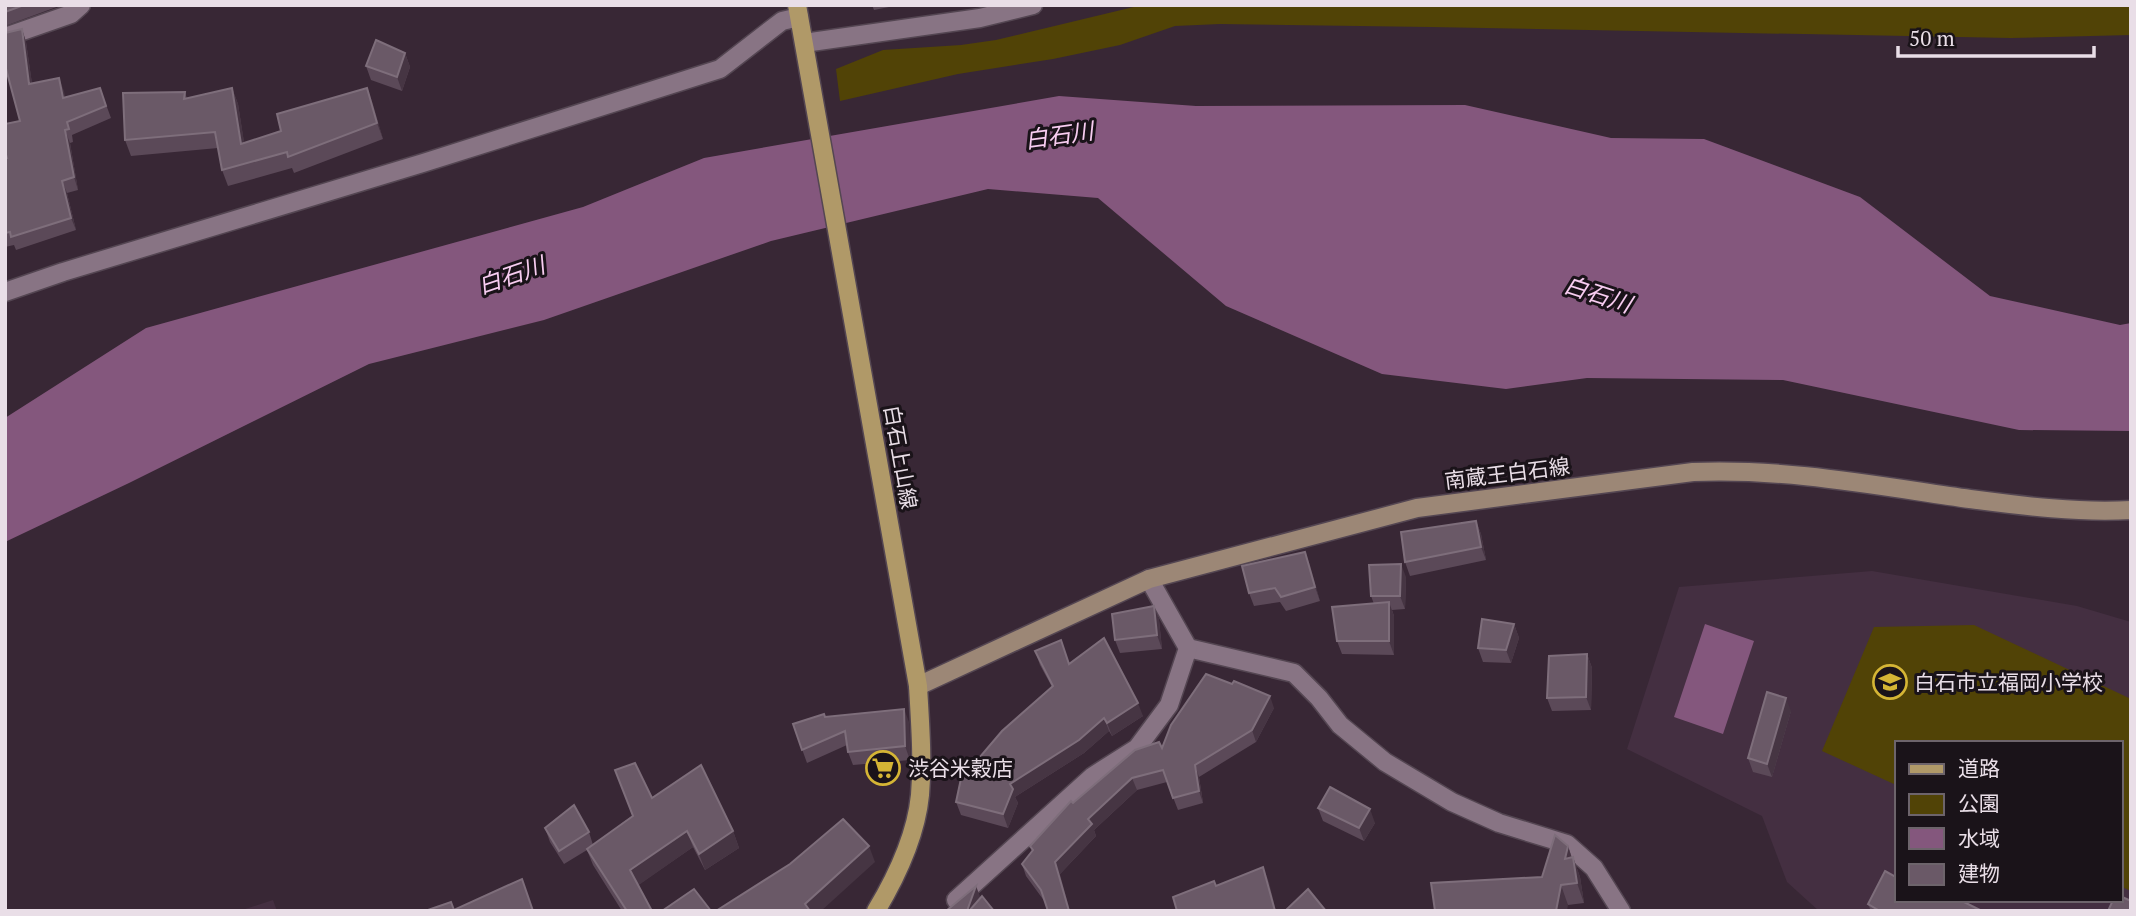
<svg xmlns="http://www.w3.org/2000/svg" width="2136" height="916" viewBox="0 0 2136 916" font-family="'PT Serif','Noto Sans JP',serif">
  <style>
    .built { fill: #442f41; fill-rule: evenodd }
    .green { fill: #514306 }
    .water { fill: #84577d }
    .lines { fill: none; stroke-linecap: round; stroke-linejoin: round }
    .minor-casing { stroke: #544652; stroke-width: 21 }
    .secondary-casing { stroke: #544652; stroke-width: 21 }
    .primary-casing { stroke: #544652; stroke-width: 21 }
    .minor { stroke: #887484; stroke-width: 18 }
    .secondary { stroke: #9c8776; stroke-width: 18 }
    .primary { stroke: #b09968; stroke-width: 18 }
    .wall { fill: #5b4958 }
    .shaded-wall { fill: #463543 }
    .building { fill: #6a5967; stroke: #7e6e7b; stroke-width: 2 }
    .labels { text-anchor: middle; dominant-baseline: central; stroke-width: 6; stroke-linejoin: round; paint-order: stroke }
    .street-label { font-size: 21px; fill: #e9dee7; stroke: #1a1319 }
    .poi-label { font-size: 21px; fill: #e9dee7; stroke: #1a1319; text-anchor: start }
    .water-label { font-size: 23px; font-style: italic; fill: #f8cdf1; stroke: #1a1319 }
  </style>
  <rect width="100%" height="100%" fill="#382735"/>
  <g class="built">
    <path d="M1872 571 2077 606 2131 622V911H1819L1787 882 1762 816 1627 749 1679 587ZM1896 743H2120V900H1896Z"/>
    <path d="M273 900 277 911H239Z"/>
  </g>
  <g class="green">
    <path d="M1142 5H2131V35L2011 38 1430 27 1220 24 1175 26 1120 45 1053 59 958 74 840 101 836 69 883 50 961 45 996 40Z"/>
    <path d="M1974 625 2131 699V891L2120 886V743H1896V785L1822 751 1874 627Z"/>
  </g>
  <g class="water">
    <path d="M1059 96 1196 106 1465 105 1611 138 1704 139 1860 197 1990 296 2120 325 2131 323V431L2019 430 1783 380 1587 378 1506 389 1382 374 1226 306 1098 198 988 189 771 241 544 320 369 364 129 483 5 542V418L146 328 583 207 704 158Z"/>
    <path d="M1705 624 1754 641 1723 734 1674 717Z"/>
  </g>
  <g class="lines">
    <g class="minor-casing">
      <g id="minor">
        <path d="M5 37 71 14 81 5"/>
        <path d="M804 43 980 18 1033 5"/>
        <path d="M5 292 63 272 423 163 720 69 782 21 799 17"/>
        <path d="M1188 648 1294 673 1319 698 1340 725 1385 762 1452 802 1499 823 1567 844 1594 868 1621 911"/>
        <path d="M956 900 1093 776 1137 748 1169 705 1188 648 1149 579"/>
      </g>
    </g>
    <g class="secondary-casing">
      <path id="secondary" d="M918 686 1149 579 1417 508 1693 472C1786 468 1878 486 1970 499 2024 506 2077 513 2131 510"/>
    </g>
    <g class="primary-casing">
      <path id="primary" d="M797 5 918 686C920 722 923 759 920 795 916 836 897 876 876 911"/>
    </g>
    <use href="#minor" class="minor"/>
    <use href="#secondary" class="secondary"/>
    <use href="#primary" class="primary"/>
  </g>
  <g class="wall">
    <path d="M5 5H62L5 26Z"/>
    <path d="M872 5H899L874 10Z"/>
    <path d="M22 29 26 42 32 84 59 78 65 98 100 88 111 118 72 135 73 142 70 143 78 190 67 193 76 230 16 250 14 245 5 247V158H7L20 121Z"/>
    <path d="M405 53 410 67 402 91 371 80 366 66Z"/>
    <path d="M232 88 238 104 244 143 281 131 367 88 383 139 294 173 292 168 228 186 222 170 218 148 131 156 125 140 185 92 187 99Z"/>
    <path d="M1476 521 1481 534 1486 560 1410 576 1405 562Z"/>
    <path d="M1305 552 1320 601 1286 611 1280 602 1254 606 1249 593Z"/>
    <path d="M1406 577 1405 609 1392 610 1394 616V655L1342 654 1337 641 1374 604 1371 596Z"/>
    <path d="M1154 606 1159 620 1162 649 1120 653 1115 640Z"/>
    <path d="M1514 624 1519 638 1511 663 1483 662 1478 648Z"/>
    <path d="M1035 651 1070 664 1143 716 1112 736 1109 731 1084 753 1015 797 1018 803 1008 828 961 815 956 802 968 771 1052 687 1040 665Z"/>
    <path d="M1587 654 1592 668 1591 710 1552 711 1547 698Z"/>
    <path d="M1274 708 1256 742 1199 777 1203 803 1178 810 1167 782 1137 790 1094 830 1096 836 1060 874 1045 902 1026 876 1022 864 1032 852 1030 846 1073 803 1162 748Z"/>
    <path d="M1791 711 1772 777 1753 772 1748 758Z"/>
    <path d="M825 717 909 722 910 760 853 765 848 752 847 745 807 763 793 724Z"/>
    <path d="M652 798 733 831 739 848 705 870 693 847 638 885 652 911H622L593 865 587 850 564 864 550 842 545 828 589 832 593 845 632 816Z"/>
    <path d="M1318 808 1375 823 1364 841 1323 821Z"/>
    <path d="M1568 846 1572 858 1573 857 1580 877 1584 903 1568 905 1542 877Z"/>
    <path d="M1896 877 1982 911H1871L1868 904Z"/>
  </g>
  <g class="shaded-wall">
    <path d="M22 29 26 42 34 97 29 84Z"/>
    <path d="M405 53 410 67 402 91 397 77Z"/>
    <path d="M59 78 64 91 68 111 63 98Z"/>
    <path d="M232 88 238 104 247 160 241 144Z"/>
    <path d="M367 88 373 104 383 139 377 123Z"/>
    <path d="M65 130 70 143 78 190 74 177Z"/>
    <path d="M62 181 67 193 76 230 71 218Z"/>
    <path d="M1476 521 1481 534 1486 560 1481 547Z"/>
    <path d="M1305 552 1310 565 1320 601 1315 587Z"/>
    <path d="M1401 564 1406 577 1405 609 1400 596Z"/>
    <path d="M1389 602 1394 616V655L1389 641Z"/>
    <path d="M1154 606 1159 620 1162 649 1157 635Z"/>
    <path d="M1514 624 1519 638 1511 663 1506 650Z"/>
    <path d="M1587 654 1592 668 1591 710 1586 697Z"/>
    <path d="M1270 696 1274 708 1256 742 1252 730Z"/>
    <path d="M1786 698 1791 711 1772 777 1767 764Z"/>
    <path d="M1138 703 1143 716 1112 736 1107 723Z"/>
    <path d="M904 709 909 722 910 760 905 746Z"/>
    <path d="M1104 718 1109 731 1084 753 1015 797 1018 803 1008 828 1003 814 1010 784Z"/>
    <path d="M1195 765 1199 777 1203 803 1199 791Z"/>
    <path d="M1132 778 1137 790 1094 830 1096 836 1060 874 1070 911H1069L1055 862 1088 819Z"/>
    <path d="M1370 809 1375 823 1364 841 1359 828Z"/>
    <path d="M687 831 693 847 636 887 630 870Z"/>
    <path d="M733 831 739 848 705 870 699 854Z"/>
    <path d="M869 846 875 862 821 911H808L805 904Z"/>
    <path d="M1568 846 1574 865 1573 857 1580 877 1584 903 1577 883 1565 859Z"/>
    <path d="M1263 867 1269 882 1276 911H1275Z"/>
    <path d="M1561 885 1568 905 1567 911H1556Z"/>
    <path d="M976 886 981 899 976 911H967Z"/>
  </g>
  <g class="building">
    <path d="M5 5H24L5 12Z"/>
    <path d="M22 29 29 84 59 78 63 98 100 88 106 106 67 122 69 129 65 130 74 177 62 181 71 218 11 237 10 232 5 233V158H7L5 151V124L20 121 5 65V33Z"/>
    <path d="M376 40 405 53 397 77 366 66Z"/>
    <path d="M232 88 241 144 281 131 277 114 367 88 377 123 288 157 287 152 222 170 215 132 125 140 123 93 185 92 184 99Z"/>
    <path d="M1476 521 1481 547 1405 562 1401 532Z"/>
    <path d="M1305 552 1315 587 1281 597 1275 588 1249 593 1242 566Z"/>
    <path d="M1401 564 1400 596H1371L1369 565Z"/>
    <path d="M1389 602V641H1337L1332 607Z"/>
    <path d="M1154 606 1157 635 1115 640 1112 614Z"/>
    <path d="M1482 619 1514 624 1506 650 1478 648Z"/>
    <path d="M1104 638 1138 703 1107 723 1104 718 1079 740 1010 784 1013 789 1003 814 956 802 963 769 968 771 1002 731 1053 686 1035 651 1061 640 1069 664Z"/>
    <path d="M1587 654 1586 697 1547 698 1549 656Z"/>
    <path d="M1206 674 1232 684 1234 681 1270 696 1252 730 1195 765 1199 791 1173 798 1163 770 1132 778 1088 819 1092 824 1055 862 1069 911H1048L1041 890 1022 864 1033 850 1030 846 1071 801 1073 803 1135 750 1159 742 1162 748 1171 725Z"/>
    <path d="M1767 692 1786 698 1767 764 1748 758Z"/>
    <path d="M904 709 905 746 848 752 845 731 802 750 793 724 824 714 825 717Z"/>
    <path d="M635 763 652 798 701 765 733 831 699 854 687 831 630 870 652 911H627L587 849 633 816 615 770Z"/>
    <path d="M1330 787 1370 809 1359 828 1318 808Z"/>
    <path d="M574 805 589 832 559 851 545 828Z"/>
    <path d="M843 819 869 846 805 904 810 911H716L790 864Z"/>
    <path d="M1555 835 1568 846 1565 859 1573 857 1577 883 1561 885 1556 911H1435L1431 883 1542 877Z"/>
    <path d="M1263 867 1275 911H1177L1173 897 1214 881 1216 886Z"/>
    <path d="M1885 871 1896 877V900H1960L1982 911H1880L1868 904Z"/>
    <path d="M522 879 533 911H425L451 902 454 910Z"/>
    <path d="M976 886 967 911H946Z"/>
    <path d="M694 889 711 911H662Z"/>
    <path d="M1308 889 1326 911H1285Z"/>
    <path d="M982 896 994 911H969Z"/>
    <path d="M2120 896 2131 901V911H2108L2113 900H2120Z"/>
  </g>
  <defs>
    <g id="school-ring" transform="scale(1.75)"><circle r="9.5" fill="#1a1319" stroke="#d5b535" stroke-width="1.5"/><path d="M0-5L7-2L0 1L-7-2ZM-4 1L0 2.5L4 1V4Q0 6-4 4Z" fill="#d5b535"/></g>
    <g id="supermarket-ring" transform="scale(1.75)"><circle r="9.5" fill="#1a1319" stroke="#d5b535" stroke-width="1.5"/><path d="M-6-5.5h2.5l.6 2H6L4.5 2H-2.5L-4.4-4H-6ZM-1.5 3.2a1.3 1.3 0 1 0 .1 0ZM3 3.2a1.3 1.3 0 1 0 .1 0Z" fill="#d5b535"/></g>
  </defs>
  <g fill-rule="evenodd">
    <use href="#school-ring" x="1890" y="682"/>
    <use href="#supermarket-ring" x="883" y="768"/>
  </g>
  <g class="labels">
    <g class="street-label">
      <text transform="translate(901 457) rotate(80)">白石上山線</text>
      <text transform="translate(1507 473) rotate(-7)">南蔵王白石線</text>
    </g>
    <g class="poi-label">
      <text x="1914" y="682">白石市立福岡小学校</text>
      <text x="908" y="768">渋谷米穀店</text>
    </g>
    <g class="water-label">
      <text transform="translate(1059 135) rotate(-8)">白石川</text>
      <text transform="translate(511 275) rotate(-19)">白石川</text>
      <text transform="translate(1598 294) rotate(18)">白石川</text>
    </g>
  </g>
  <rect width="2136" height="916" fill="none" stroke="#e9dee7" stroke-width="14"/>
  <rect x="1895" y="741" width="228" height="161" fill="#1a1319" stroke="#6d646b" stroke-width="2"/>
  <rect x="1909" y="764" width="35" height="10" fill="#b09968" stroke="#6d646b" stroke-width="2"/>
  <text x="1958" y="776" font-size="21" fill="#e9dee7">道路</text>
  <rect x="1909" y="794" width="35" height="21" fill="#514306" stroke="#6d646b" stroke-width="2"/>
  <text x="1958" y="811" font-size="21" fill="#e9dee7">公園</text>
  <rect x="1909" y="828" width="35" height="21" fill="#84577d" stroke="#6d646b" stroke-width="2"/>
  <text x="1958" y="846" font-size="21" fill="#e9dee7">水域</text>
  <rect x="1909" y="864" width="35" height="21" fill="#6a5967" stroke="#6d646b" stroke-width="2"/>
  <text x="1958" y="881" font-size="21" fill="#e9dee7">建物</text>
  <path d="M1898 46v10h196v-10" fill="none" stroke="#e9dee7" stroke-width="3.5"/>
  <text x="1909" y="46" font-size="21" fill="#e9dee7" stroke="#1a1319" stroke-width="5" paint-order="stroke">50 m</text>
</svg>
